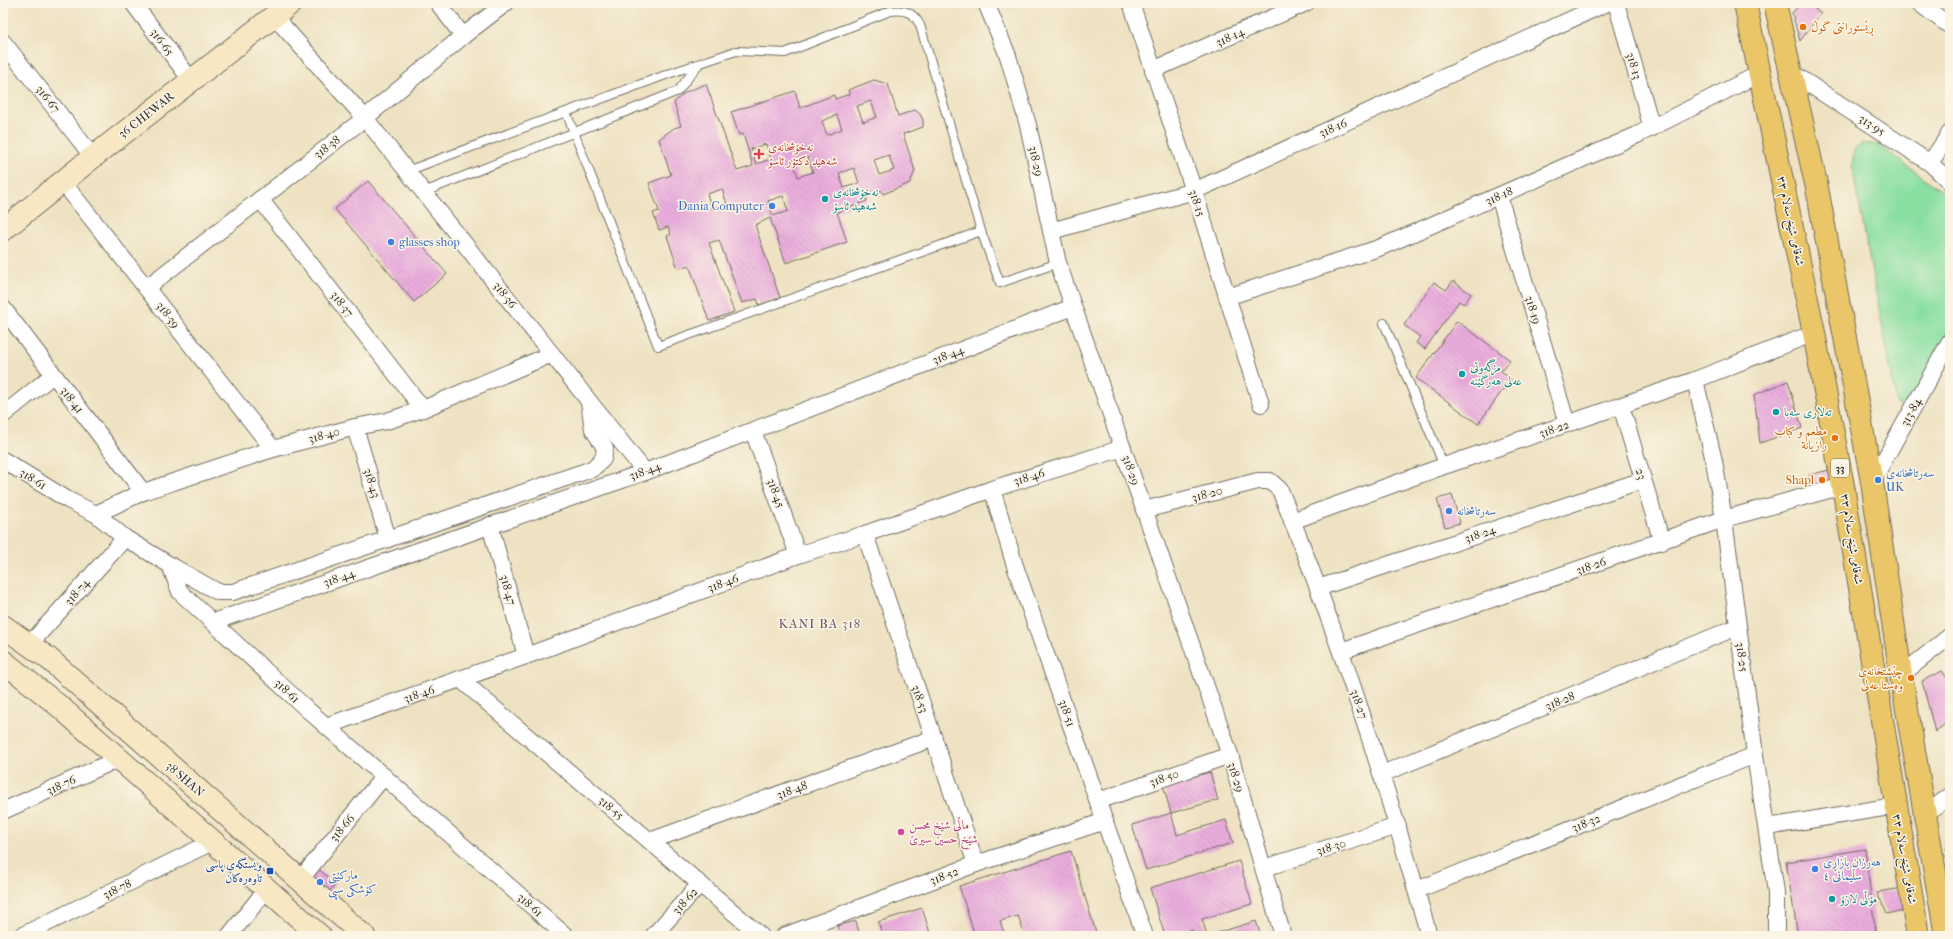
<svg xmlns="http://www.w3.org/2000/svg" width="1953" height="939" viewBox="0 0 1953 939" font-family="'IM FELL French Canon',Amiri,serif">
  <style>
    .green { fill: #89dfa2; stroke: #5a8566 }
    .building { fill: url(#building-back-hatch); fill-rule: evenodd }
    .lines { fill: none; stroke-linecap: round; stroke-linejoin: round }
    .lane-casing { stroke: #6f6b60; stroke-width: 10 }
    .street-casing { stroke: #6f6b60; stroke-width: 18 }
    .secondary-casing { stroke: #6f6b60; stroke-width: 24 }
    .primary-casing { stroke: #6f6b60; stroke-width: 24 }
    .lane { stroke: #fff; stroke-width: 8 }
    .street { stroke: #fff; stroke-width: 16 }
    .secondary { stroke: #f7e8c3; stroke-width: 22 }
    .primary { stroke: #eac669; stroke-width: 22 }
    .food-dot { fill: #e8710a; stroke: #fcf5e5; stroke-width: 1.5 }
    .health-dot { fill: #e0444e; stroke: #fcf5e5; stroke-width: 1.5 }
    .culture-dot { fill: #0f9aa8; stroke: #fcf5e5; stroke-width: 1.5 }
    .shop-dot { fill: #3f7fe0; stroke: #fcf5e5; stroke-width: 1.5 }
    .hotel-dot { fill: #d1479c; stroke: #fcf5e5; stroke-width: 1.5 }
    .transit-dot { fill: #1a4fb4; stroke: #fcf5e5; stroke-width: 1.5 }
    .labels { text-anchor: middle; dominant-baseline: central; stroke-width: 3; stroke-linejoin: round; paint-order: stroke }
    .shield { fill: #fcf5e5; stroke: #6a6863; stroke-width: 1 }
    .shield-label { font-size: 11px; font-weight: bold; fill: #2b2b2b }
    .food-label { font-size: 12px; fill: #c56008; stroke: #fcf5e5; text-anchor: end }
    .street-label { font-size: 12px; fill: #2b2b2b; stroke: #fcf5e5 }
    .health-label { font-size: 12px; fill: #be3a42; stroke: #fcf5e5; text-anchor: start }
    .culture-label { font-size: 12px; fill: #0d838f; stroke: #fcf5e5; text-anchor: start }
    .shop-label { font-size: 12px; fill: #366cbe; stroke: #fcf5e5; text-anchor: start }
    .hotel-label { font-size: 12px; fill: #b23c85; stroke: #fcf5e5; text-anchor: start }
    .transit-label { font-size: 12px; fill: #164399; stroke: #fcf5e5; text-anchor: end }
    .neighbourhood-label { font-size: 13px; letter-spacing: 1px; fill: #6e5869; stroke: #fcf5e5 }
  </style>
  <defs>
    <pattern id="building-back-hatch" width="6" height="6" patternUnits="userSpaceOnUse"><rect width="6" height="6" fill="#eaaddd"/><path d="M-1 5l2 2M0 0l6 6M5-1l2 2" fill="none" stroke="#c995be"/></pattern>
  </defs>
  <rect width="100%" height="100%" fill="#fcf5e5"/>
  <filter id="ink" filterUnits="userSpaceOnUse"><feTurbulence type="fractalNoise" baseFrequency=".025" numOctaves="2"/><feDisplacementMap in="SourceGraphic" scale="8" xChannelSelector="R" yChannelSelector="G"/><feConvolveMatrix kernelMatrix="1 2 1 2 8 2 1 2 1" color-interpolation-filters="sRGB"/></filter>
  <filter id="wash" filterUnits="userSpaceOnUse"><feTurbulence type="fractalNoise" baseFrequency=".012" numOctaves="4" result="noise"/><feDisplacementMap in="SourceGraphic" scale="16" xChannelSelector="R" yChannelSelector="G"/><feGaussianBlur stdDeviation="0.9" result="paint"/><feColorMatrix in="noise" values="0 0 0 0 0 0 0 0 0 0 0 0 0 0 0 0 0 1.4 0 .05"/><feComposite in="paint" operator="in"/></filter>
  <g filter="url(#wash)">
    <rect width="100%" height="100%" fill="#eee2c2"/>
    <path class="green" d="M1863 143 1879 145 1950 197V331L1908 408 1897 405 1852 166 1854 150Z"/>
    <g id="blocks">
      <g class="building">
        <path d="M1801 3H1806L1821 13 1800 41 1792 13Z"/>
        <path d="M874 80 888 84 898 116 915 110 920 114 923 120V127L903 134 915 171 910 183 883 194 881 190 866 196 867 201 837 212 847 242 786 263 770 218 755 225 780 298 759 305 757 299 742 303 719 240 709 243 734 312 709 321 689 265 678 269 667 236 671 234 668 227 659 230 653 213 659 211 649 183 671 175 659 139 674 128 681 126 674 102 686 92 706 84 737 171 753 166 743 134 739 135 731 112 795 91 800 108 834 95 835 99 850 94 848 90ZM871 101 877 117 863 122 857 106ZM837 115 842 129 827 135 822 121ZM766 144 771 159 756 164 751 149ZM889 155 894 170 879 175 874 160ZM808 157 813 172 798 177 793 162ZM854 168 859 183 844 188 839 173ZM722 189 727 204 712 209 707 194ZM783 196 788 211 773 216 768 201Z"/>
        <path d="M368 181 447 274 414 302 335 209Z"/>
        <path d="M1453 281 1471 294 1464 304 1459 301 1425 349 1416 343 1420 337 1404 325 1434 282 1446 290Z"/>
        <path d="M1457 321 1510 360 1501 371 1511 379 1478 424 1416 378Z"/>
        <path d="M1788 381 1802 428 1760 443 1754 395Z"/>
        <path d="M1833 469 1834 485 1812 488 1809 475Z"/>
        <path d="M1452 495 1460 523 1445 527 1437 499Z"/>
        <path d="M1942 671 1950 682V720L1935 732 1922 681Z"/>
        <path d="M1210 772 1218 800 1171 813 1177 835 1226 820 1233 843 1146 870 1132 825 1171 813 1163 785Z"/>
        <path d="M1950 840V863L1946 849Z"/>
        <path d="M1865 849 1876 936H1798L1786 862Z"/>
        <path d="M1071 851 1097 936H1025L1018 916 1000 921 1005 936H975L959 886Z"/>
        <path d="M1239 861 1252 904 1202 919 1207 936H1194L1192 930 1172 936H1165L1150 888Z"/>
        <path d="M316 867 336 884 324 897 304 880Z"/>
        <path d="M1904 888 1907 909 1887 914 1877 892Z"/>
        <path d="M922 908 931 936H883L878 922Z"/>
        <path d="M856 921 860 936H840L837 926Z"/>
        <path d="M1256 921 1261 936H1207Z"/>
      </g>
    </g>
  </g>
  <g filter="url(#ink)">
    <use href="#blocks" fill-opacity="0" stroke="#6f6b60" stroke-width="1"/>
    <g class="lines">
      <g class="lane-casing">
        <g id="lane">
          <path d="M566 112 658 346 981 231"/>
          <path d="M407 171 671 73 736 51 785 53 890 11C905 9 913 12 920 25L981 231 1000 283 1058 263"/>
          <path d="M424 192 678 91 698 65"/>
          <path d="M1384 323 1444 466"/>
        </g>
      </g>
      <g class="street-casing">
        <g id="street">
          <path d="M133 3 191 80"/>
          <path d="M438 3 463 36"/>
          <path d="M986 3 1008 56 1028 125 1058 263 1230 755 1283 936"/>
          <path d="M1131 3 1194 191 1261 404"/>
          <path d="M1616 3 1652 128"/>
          <path d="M1919 3 1950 26"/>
          <path d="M274 16 365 118 645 472"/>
          <path d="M3 42 93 157"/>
          <path d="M1153 70 1306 3"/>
          <path d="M1792 73 1930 163 1950 182"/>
          <path d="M1930 163 1950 133"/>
          <path d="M62 181 273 449"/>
          <path d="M1499 196 1567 424"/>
          <path d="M260 199 423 409"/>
          <path d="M1051 231 1194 191 1607 3"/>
          <path d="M146 288 365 118 463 36 506 3"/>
          <path d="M1227 297 1379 248 1637 135 1761 73"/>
          <path d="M3 308 143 492"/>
          <path d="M1695 380 1714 461 1724 519 1755 755 1776 892V936"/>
          <path d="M1621 406 1662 542"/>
          <path d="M3 415 53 375"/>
          <path d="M355 427 388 539"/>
          <path d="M753 431 798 555"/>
          <path d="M3 460 68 500 96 514 125 538 170 565 180 592 309 711 566 936"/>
          <path d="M1872 482 1950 341"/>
          <path d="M992 489 1015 566 1145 936"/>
          <path d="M1144 510 1258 481H1270L1280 490C1339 635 1387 785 1429 936"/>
          <path d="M96 514 143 492 273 449 355 427 387 421 423 409 552 354"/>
          <path d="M1292 521 1444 466 1695 380 1814 333"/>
          <path d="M490 525 526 656"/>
          <path d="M865 534 976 864"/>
          <path d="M170 565 218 592H233L592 469 603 459 605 448 593 429 589 402"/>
          <path d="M1318 588 1643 480"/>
          <path d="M213 622 645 472 1073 307"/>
          <path d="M29 645 125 538"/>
          <path d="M1341 651 1724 519 1843 486"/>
          <path d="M1901 675 1950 636"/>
          <path d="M460 679 761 936"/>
          <path d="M326 726 526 656 798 555 865 534 992 489 1123 448"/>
          <path d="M1382 774 1737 627"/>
          <path d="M1098 801 1230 755"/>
          <path d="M3 811 118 759"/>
          <path d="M1925 814 1950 796"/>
          <path d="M1767 827 1895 806"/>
          <path d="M650 841 934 738"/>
          <path d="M1264 868 1398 826"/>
          <path d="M300 880 384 776"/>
          <path d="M1417 890 1755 755"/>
          <path d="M21 936 212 842"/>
          <path d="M229 936 266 890"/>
          <path d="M653 936 700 884"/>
          <path d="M784 936 976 864 1105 821"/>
        </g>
      </g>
      <g class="secondary-casing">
        <g id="secondary">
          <path d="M3 230 93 157 291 3"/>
          <path d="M3 626 48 658 364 936"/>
          <path d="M3 661 59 706 320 936"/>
        </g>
      </g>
      <g class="primary-casing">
        <g id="primary">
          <path d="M1745 3 1814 333 1843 486 1918 936"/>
          <path d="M1775 3 1817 188 1872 482 1901 675 1946 936"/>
        </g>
      </g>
      <use href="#lane" class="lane"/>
      <use href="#street" class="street"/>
      <use href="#secondary" class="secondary"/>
      <use href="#primary" class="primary"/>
    </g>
  </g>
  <g class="food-dot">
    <circle cx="1803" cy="27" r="4"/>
    <circle cx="1835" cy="438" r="4"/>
    <circle cx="1822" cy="480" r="4"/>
    <circle cx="1911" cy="678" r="4"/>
  </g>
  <path class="health-dot" d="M757 148h4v4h4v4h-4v4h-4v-4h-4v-4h4z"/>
  <g class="culture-dot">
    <circle cx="825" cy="199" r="4"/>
    <circle cx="1462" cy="374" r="4"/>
    <circle cx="1776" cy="412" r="4"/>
    <circle cx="1832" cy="899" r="4"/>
  </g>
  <g class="shop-dot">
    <circle cx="772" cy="206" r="4"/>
    <circle cx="391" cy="242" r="4"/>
    <circle cx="1878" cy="480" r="4"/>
    <circle cx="1449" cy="511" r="4"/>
    <circle cx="1815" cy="869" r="4"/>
    <circle cx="320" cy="882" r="4"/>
  </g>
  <circle class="hotel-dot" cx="901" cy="832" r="4"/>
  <rect class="transit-dot" x="266" y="867" width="8" height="8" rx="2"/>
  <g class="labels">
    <rect class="shield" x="1831" y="459" width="18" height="18" rx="3"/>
    <g class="shield-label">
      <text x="1840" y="468">33</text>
    </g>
    <g class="food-label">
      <text x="1811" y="27" text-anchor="start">ڕێستورانتی گوڵ</text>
      <text x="1827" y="431">مطعم و كباب<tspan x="1827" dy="14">رازيانة</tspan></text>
      <text x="1814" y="480">Shapl</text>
      <text x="1903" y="671">چێشتخانەی<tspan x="1903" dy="14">وەستا عەلی</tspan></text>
    </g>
    <g class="street-label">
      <text transform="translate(1230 37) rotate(-24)">318-14</text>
      <text transform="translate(162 42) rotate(53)">316-65</text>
      <text transform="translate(1634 66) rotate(74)">318-13</text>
      <text transform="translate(48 99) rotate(52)">316-67</text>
      <text transform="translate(146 115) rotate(-38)">36 CHEWAR</text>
      <text transform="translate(1872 125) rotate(33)">313-95</text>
      <text transform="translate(1333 128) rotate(-24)">318-16</text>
      <text transform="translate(327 147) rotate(-37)">318-38</text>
      <text transform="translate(1036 161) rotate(78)">318-29</text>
      <text transform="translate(1499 196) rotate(-24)">318-18</text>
      <text transform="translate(1197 203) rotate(72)">318-15</text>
      <text transform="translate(1791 221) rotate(78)">شەقامی شێخ سەلام ٣٣</text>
      <text transform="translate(505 295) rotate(52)">318-36</text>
      <text transform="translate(342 304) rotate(52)">318-37</text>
      <text transform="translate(1533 310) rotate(73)">318-19</text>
      <text transform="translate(168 315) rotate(52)">318-39</text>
      <text transform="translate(948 355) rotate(-21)">318-44</text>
      <text transform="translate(72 400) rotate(52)">318-41</text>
      <text transform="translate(1911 412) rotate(-61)">313-84</text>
      <text transform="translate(1554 429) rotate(-19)">318-22</text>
      <text transform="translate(324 435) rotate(-15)">318-40</text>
      <text transform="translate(1131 470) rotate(71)">318-29</text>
      <text transform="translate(645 471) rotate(-20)">318-44</text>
      <text transform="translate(1641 474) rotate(73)">23</text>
      <text transform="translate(1029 477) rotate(-17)">318-46</text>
      <text transform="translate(33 479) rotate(32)">318-61</text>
      <text transform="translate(372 483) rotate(73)">318-43</text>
      <text transform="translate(776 493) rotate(70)">318-45</text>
      <text transform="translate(1207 494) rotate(-15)">318-20</text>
      <text transform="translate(1480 534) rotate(-18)">318-24</text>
      <text transform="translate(1852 539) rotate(81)">شەقامی شێخ سەلام ٣٣</text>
      <text transform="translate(1591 566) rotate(-19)">318-26</text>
      <text transform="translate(339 578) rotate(-19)">318-44</text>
      <text transform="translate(723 583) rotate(-20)">318-46</text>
      <text transform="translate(508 590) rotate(75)">318-47</text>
      <text transform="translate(77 592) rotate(-48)">318-74</text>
      <text transform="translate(1742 657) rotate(82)">318-25</text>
      <text transform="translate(287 691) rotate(43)">318-61</text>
      <text transform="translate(419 694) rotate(-19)">318-46</text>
      <text transform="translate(920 699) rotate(71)">318-53</text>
      <text transform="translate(1560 701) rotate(-22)">318-28</text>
      <text transform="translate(1359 704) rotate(71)">318-27</text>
      <text transform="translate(1067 713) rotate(71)">318-51</text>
      <text transform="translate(1236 777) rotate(73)">318-29</text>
      <text transform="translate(1164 778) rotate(-19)">318-50</text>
      <text transform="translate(185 779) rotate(41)">38 SHAN</text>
      <text transform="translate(61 785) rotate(-24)">318-76</text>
      <text transform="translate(792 790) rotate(-20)">318-48</text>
      <text transform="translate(611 808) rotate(40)">318-55</text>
      <text transform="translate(1586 823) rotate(-22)">318-32</text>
      <text transform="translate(342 828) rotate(-51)">318-66</text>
      <text transform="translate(1331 847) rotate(-17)">318-30</text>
      <text transform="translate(1905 859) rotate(80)">شەقامی شێخ سەلام ٣٣</text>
      <text transform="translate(944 876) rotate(-21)">318-52</text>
      <text transform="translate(117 889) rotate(-26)">318-78</text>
      <text transform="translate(685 901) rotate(-48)">318-62</text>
      <text transform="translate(530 905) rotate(41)">318-61</text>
    </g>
    <g class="health-label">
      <text x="768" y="147">نەخۆشخانەی<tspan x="768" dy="14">شەهید دکتۆر ئاسۆ</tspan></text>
    </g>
    <g class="culture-label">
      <text x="833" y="192">نەخۆشخانەی<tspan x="833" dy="14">شەهید ئاسۆ</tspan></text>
      <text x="1470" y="367">مزگەوتی<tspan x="1470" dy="14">عەلی هەرگێنە</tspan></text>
      <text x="1784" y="412">تەلاری سەبا</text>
      <text x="1840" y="899">مۆڵی لازۆ</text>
    </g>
    <g class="shop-label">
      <text x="764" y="206" text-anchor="end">Dania Computer</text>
      <text x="399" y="242">glasses shop</text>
      <text x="1886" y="473">سەرتاشخانەی<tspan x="1886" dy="14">UK</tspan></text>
      <text x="1457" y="511">سەرتاشخانە</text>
      <text x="1823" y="862">هەرزان بازاڕی<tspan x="1823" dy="14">سڵیمانی ٤</tspan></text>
      <text x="328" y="875">مارکێتی<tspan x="328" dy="14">کۆشکی سپی</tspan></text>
    </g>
    <g class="hotel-label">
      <text x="909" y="825">ماڵی شێخ محسن<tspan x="909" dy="14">شێخ حسین سیرێ</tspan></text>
    </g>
    <g class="transit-label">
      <text x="262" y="864">ویستگەی پاسی<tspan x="262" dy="14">تاوەرەکان</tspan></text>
    </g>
    <g class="neighbourhood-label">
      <text x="820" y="623">KANI BA 318</text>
    </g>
  </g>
  <rect width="1953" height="939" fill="none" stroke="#fcf5e5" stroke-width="16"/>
</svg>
